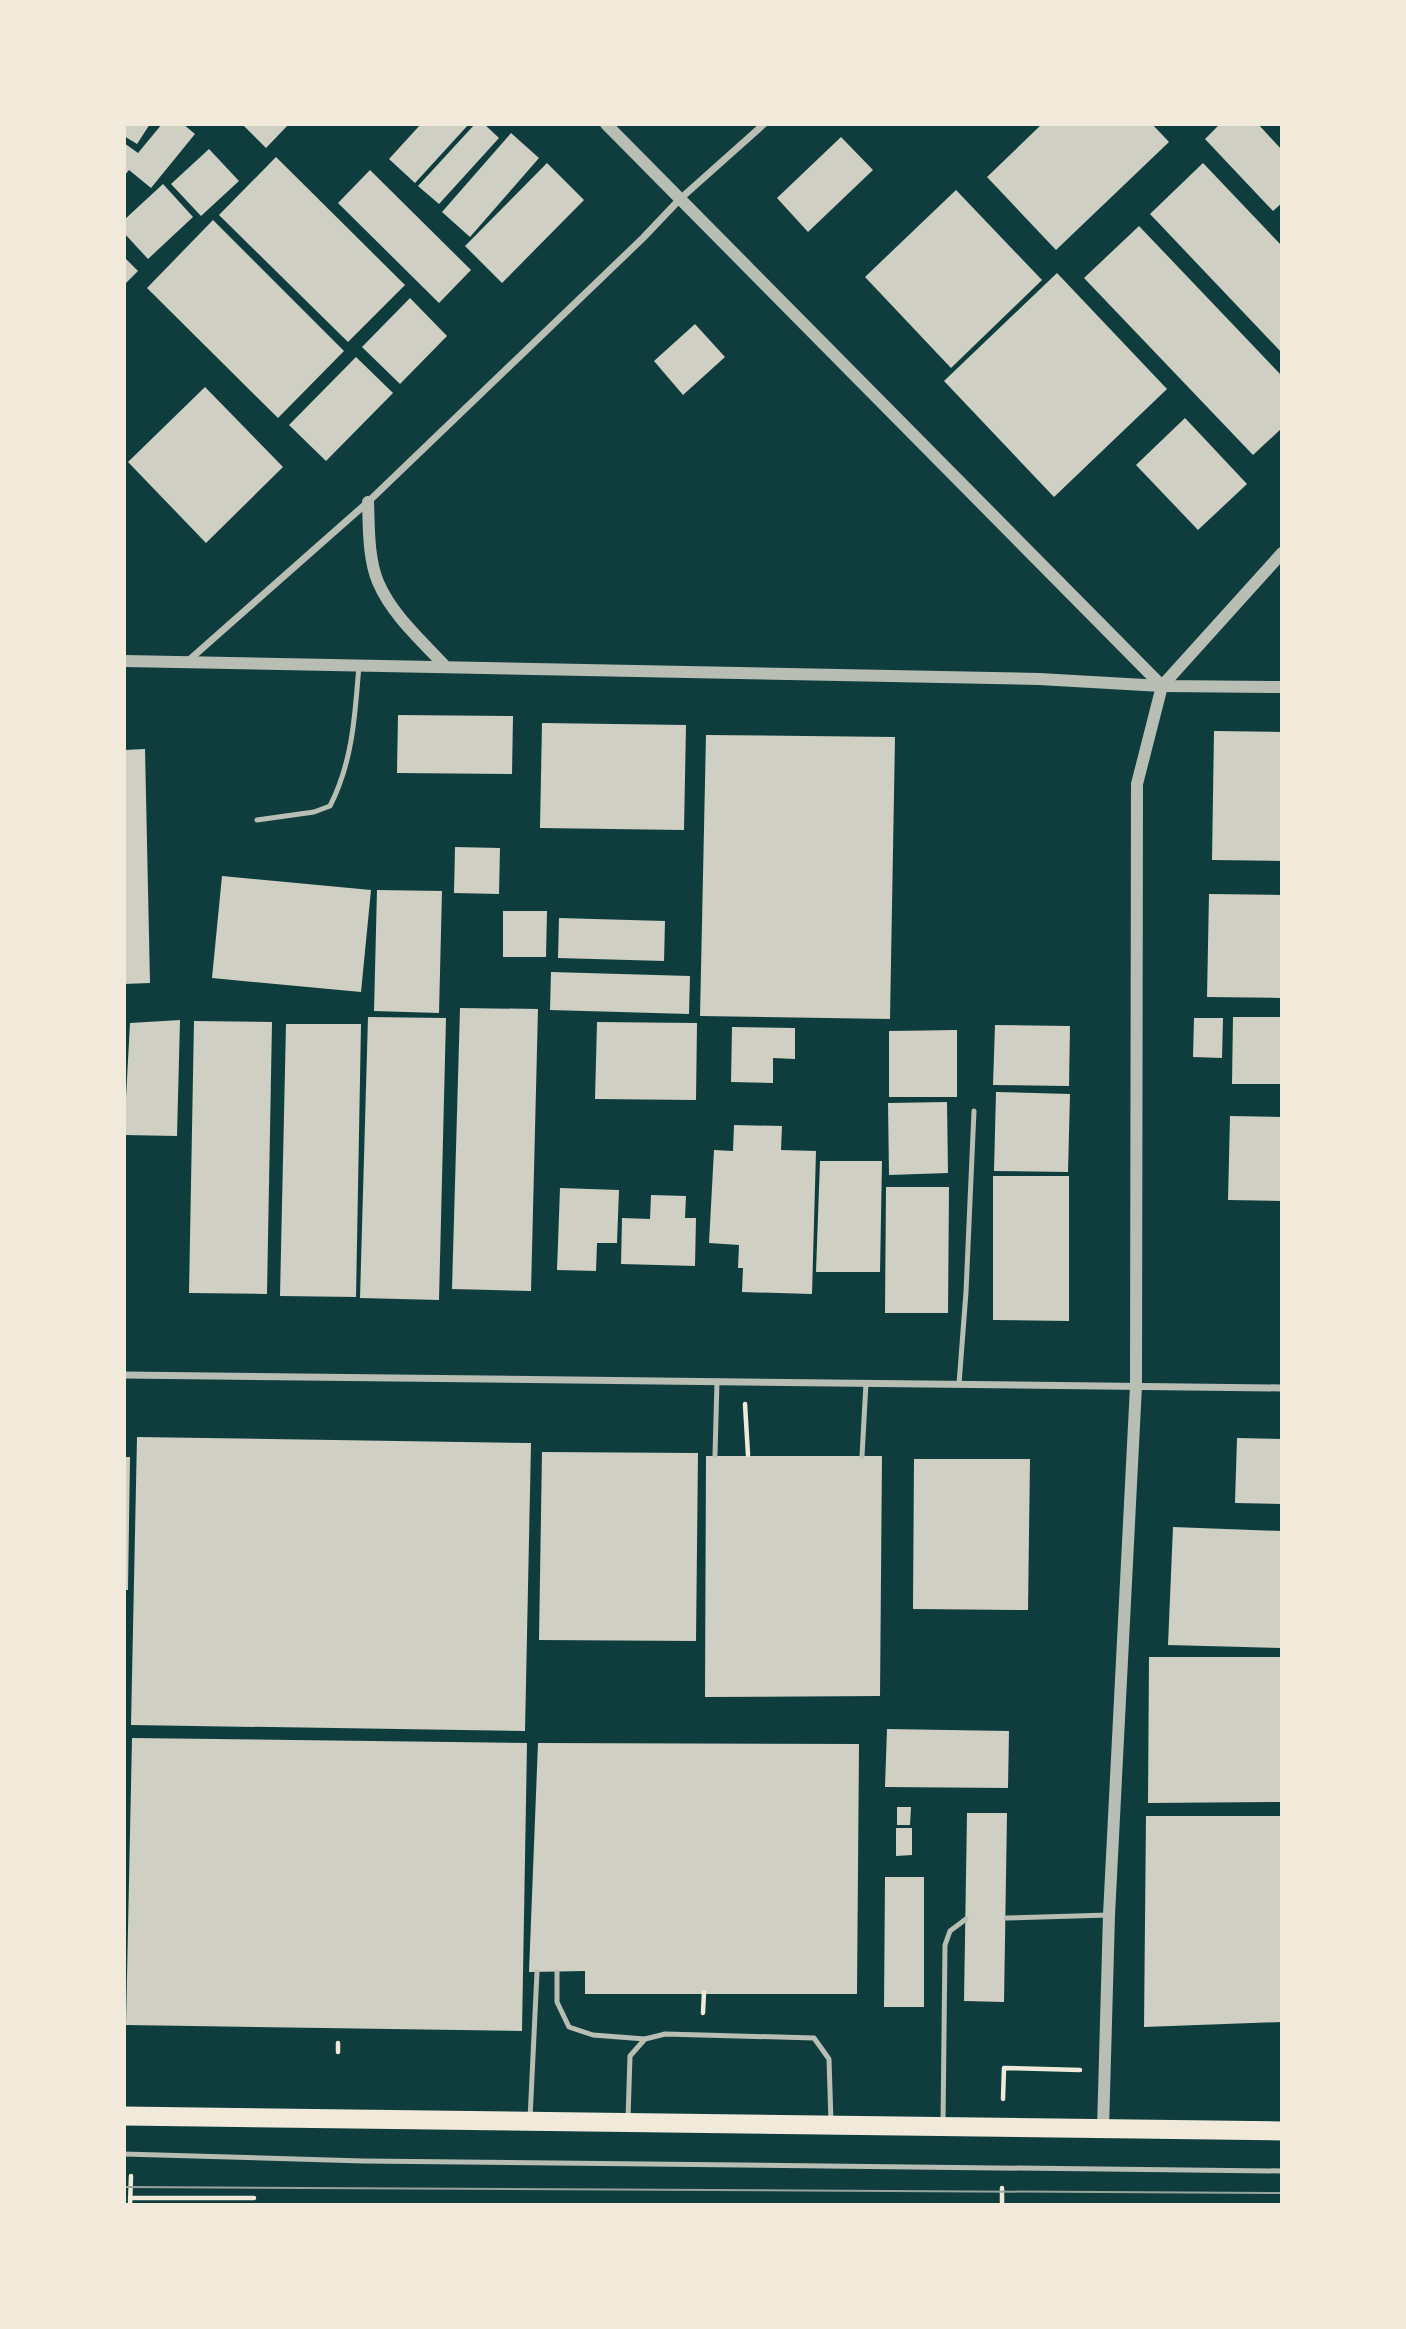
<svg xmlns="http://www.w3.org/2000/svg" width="1406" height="2329" viewBox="0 0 1406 2329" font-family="'Asap Condensed',sans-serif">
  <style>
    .building { fill: #cfcfc3 }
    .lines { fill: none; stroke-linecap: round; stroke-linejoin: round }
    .path { stroke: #f1e9da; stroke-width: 4.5 }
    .service { stroke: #b8beb3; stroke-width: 5 }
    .minor { stroke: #b8beb3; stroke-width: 7 }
    .tertiary { stroke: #b8beb3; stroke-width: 12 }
    .trunk { stroke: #f1e9da; stroke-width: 19 }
    .tram { stroke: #97a49c; stroke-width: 2 }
  </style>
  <rect width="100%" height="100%" fill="#0f3d3e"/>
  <g class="building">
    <path d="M124 124H150L137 144 124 136Z"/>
    <path d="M162 124H183L195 134 151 188 129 170 124 176V143L138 153Z"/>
    <path d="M242 124H289L266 148Z"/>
    <path d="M421 124H469L415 183 389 159Z"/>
    <path d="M475 124H484L499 138 439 204 418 186Z"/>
    <path d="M1042 124H1152L1169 142 1056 250 987 177Z"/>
    <path d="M1220 124H1258L1282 150V203L1273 211 1205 139Z"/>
    <path d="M511 133 539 158 470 237 442 212Z"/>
    <path d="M841 137 873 170 808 232 777 198Z"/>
    <path d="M209 149 239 181 201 216 171 184Z"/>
    <path d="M276 157 405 285 348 342 219 215Z"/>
    <path d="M547 163 584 200 502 283 465 246Z"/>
    <path d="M1203 163 1282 246V353L1150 214Z"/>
    <path d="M370 170 471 270 439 303 338 203Z"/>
    <path d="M163 184 193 217 148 259 124 233V220Z"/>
    <path d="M956 190 1042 280 951 368 865 277Z"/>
    <path d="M213 220 344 351 278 418 147 288Z"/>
    <path d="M1139 226 1282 376V428L1253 455 1084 278Z"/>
    <path d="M124 257 138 271 124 285Z"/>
    <path d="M1057 273 1167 389 1054 497 944 381Z"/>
    <path d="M410 298 447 336 400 384 362 347Z"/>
    <path d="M695 324 725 357 683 395 654 361Z"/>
    <path d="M356 357 393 393 326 461 289 425Z"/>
    <path d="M205 387 283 467 206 543 128 462Z"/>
    <path d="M1185 418 1247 484 1198 530 1136 465Z"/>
    <path d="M398 715 513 716 512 774 397 773Z"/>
    <path d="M542 723 686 725 684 830 540 828Z"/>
    <path d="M1214 731 1282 732V861L1212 860Z"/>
    <path d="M706 735 895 737 890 1019 700 1016Z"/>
    <path d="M145 749 150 983 124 984V750Z"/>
    <path d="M455 847 500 848 499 894 454 893Z"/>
    <path d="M222 876 371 890 361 992 212 978Z"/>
    <path d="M377 890 442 891 439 1013 374 1011Z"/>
    <path d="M1209 894 1282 895V998L1207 997Z"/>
    <path d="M503 911H547L546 957H503Z"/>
    <path d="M559 918 665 921 664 961 558 958Z"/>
    <path d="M551 972 690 976 689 1014 550 1010Z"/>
    <path d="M460 1008 538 1009 531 1291 452 1289Z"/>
    <path d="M368 1017 446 1018 439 1300 360 1298Z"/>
    <path d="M1233 1017H1282V1084H1232Z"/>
    <path d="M1194 1018H1223L1222 1058 1193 1057Z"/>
    <path d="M180 1020 177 1136 124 1135 130 1023Z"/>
    <path d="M194 1021 272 1022 267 1294 189 1293Z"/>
    <path d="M597 1022 697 1023 696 1100 595 1099Z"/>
    <path d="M286 1024H361L356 1297 280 1296Z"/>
    <path d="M995 1025 1070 1026 1069 1086 993 1085Z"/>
    <path d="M732 1027 795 1028V1059L773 1058V1083L731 1082Z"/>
    <path d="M957 1030V1097H889V1031Z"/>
    <path d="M996 1092 1070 1094 1068 1172 994 1171Z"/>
    <path d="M947 1102 948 1173 889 1175 888 1103Z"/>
    <path d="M1230 1116 1282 1117V1201L1228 1200Z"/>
    <path d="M734 1125 782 1126 781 1150 816 1151 812 1294 742 1292 743 1268H738L739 1245 709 1243 714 1150 733 1151Z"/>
    <path d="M820 1161H882L880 1272H816Z"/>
    <path d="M993 1176H1069V1321L993 1320Z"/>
    <path d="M886 1187H949L948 1313H885Z"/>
    <path d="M560 1188 619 1190 617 1243H597L596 1271 557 1270Z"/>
    <path d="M651 1195 686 1196 685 1218H696L695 1266 621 1264 622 1218 650 1219Z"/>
    <path d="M137 1437 531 1443 525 1731 131 1725Z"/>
    <path d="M1237 1438 1282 1439V1504L1235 1503Z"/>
    <path d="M542 1452 698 1453 696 1641 539 1640Z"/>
    <path d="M706 1456H882L880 1696 705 1697Z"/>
    <path d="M124 1457H130L128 1590H124Z"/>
    <path d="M914 1459H1030L1028 1610 913 1609Z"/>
    <path d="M1173 1527 1282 1531V1648L1168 1645Z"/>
    <path d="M1149 1657H1282V1802L1148 1803Z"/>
    <path d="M887 1729 1009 1731 1008 1788 885 1787Z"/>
    <path d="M132 1738 527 1743 522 2031 126 2025Z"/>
    <path d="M538 1743 859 1744 857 1994H585V1971L529 1972Z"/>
    <path d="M897 1807H911L910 1825H897Z"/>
    <path d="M967 1813H1007L1004 2002 964 2001Z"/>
    <path d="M1146 1816H1282V2022L1144 2027Z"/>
    <path d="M896 1828H912V1855L896 1856Z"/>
    <path d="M885 1877H924V2007H884Z"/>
  </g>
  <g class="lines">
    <g class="path">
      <path d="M745 1404 748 1455"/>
      <path d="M703 2013 704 1992"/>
      <path d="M338 2043V2052"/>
      <path d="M1003 2099 1004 2068 1080 2070"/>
      <path d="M130 2198H254"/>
      <path d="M130 2205 131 2176"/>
      <path d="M1002 2205V2188"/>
    </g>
    <g class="service">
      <path d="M257 820 314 812 330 806C353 761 355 714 359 665"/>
      <path d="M959 1384 966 1292 974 1111"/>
      <path d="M715 1455 717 1381"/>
      <path d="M862 1456 866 1383"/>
      <path d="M1006 1918 1109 1915"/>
      <path d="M557 1972V2002L569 2027 593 2035 645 2039"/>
      <path d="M530 2119 537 1972"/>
      <path d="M628 2119 630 2056 645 2039 665 2034 814 2038 829 2059 831 2122"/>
      <path d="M943 2124 945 1945 950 1931 966 1919"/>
      <path d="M124 2154 363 2161 1282 2171"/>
    </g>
    <g class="minor">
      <path d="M188 661 368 502 643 238 680 199 764 124"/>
      <path d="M124 1375 1282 1388"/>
    </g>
    <g class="tertiary">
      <path d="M606 124 1162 686"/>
      <path d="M368 502C369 527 368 558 378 582 392 615 421 640 445 666"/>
      <path d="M124 661 1039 679 1162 686 1282 687"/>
      <path d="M1103 2129 1109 1915 1136 1386 1137 784 1162 686 1282 553"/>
    </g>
    <path class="trunk" d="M124 2116 1282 2131"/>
    <path class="tram" d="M124 2187 1282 2193"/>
  </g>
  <rect width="1406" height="2329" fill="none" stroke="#f1e9da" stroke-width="252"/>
</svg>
